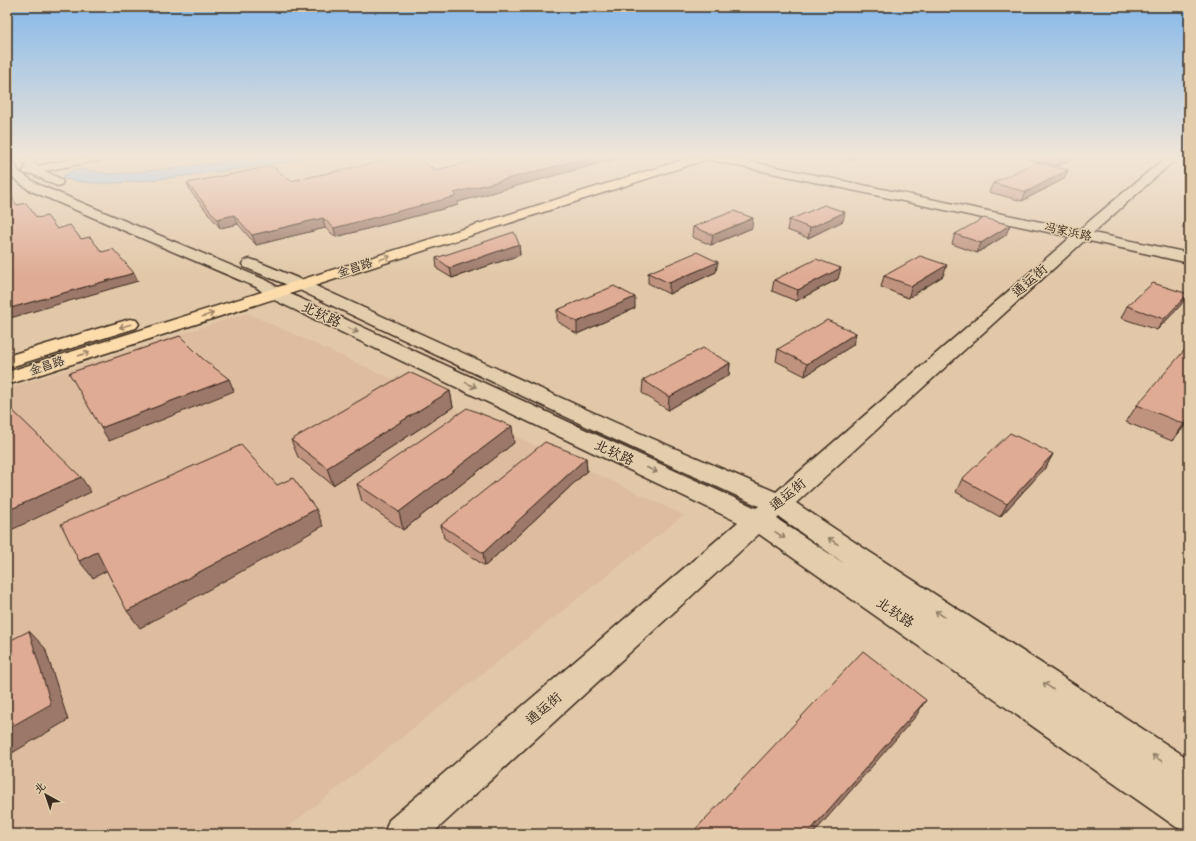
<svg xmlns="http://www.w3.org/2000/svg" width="1196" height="841" viewBox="0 0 1196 841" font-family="Kalam,'LXGW WenKai TC',sans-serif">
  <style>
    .built { fill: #debc9f }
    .water { fill: #91c0ec; stroke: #6f849a }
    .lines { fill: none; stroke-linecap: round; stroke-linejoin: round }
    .minor-casing { stroke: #3b2a1e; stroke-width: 3 }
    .major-casing { stroke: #3b2a1e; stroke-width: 3 }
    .minor { fill: #e2ceac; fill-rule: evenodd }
    .major { fill: #fddcac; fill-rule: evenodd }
    .wall { fill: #c0937f; stroke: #3b2a1e }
    .shaded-wall { fill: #9c7868; stroke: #3b2a1e }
    .building { fill: #dfab94; stroke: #3b2a1e }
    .oneway { stroke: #9c8365 }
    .oneway2 { stroke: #8e7c65 }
    .labels { text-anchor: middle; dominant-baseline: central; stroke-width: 3; stroke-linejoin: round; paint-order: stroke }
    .far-street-label { font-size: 12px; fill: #3b2a1e; stroke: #e2ceac }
    .street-label { font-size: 14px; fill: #3b2a1e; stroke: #e2ceac }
  </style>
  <rect width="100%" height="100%" fill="#e2c8a8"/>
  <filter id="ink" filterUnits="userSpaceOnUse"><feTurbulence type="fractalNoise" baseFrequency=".025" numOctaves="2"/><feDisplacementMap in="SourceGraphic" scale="8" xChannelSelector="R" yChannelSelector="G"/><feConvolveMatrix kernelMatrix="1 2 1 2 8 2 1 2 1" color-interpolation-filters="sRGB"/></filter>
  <g filter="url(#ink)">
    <path class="built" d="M247 313 412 388 684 515 279 834H7V389Z"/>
    <path class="water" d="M267 157H312C266 166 222 171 176 177 138 181 98 188 61 178L73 170 83 169 107 174 131 173Z"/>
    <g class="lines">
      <g class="minor-casing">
        <g id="minor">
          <path d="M7 157H13L18 171 37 184 268 281 282 290 756 508 759 506 598 432 295 288 244 267 242 264 244 261 250 259 256 261 307 282 614 422 776 492 1071 237 711 160 706 157H728L1079 230 1166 157H1178L1093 233 1189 253V263L1085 240 796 503 865 549 1189 759V833L1176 827 759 534 432 834H384L389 820 738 522 270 298 256 287 29 190 7 173ZM779 517 845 564 777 519Z"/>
          <path d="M21 157H32L37 166 81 157H105L100 160 45 171 61 179 63 182 61 185 57 186 32 174H25L23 171 26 168Z"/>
        </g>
      </g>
      <g class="major-casing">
        <g id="major">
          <path d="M692 157H709L708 159 7 385V372Z"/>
          <path d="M130 319 136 320 139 324 136 328 7 368V356Z"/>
        </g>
      </g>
      <use href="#minor" class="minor"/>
      <use href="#major" class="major"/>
    </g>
    <g class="wall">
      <path d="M484 157H615V159L458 202V205L336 237 325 228 256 245 238 224 220 228 191 192 187 183 291 181 436 170 486 159Z"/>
      <path d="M836 157H859L849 161Z"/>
      <path d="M1028 157H1075L1058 166 1027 159Z"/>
      <path d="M1068 170 1064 179 1022 201 989 192 993 183Z"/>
      <path d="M1189 217V230L1182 228 1187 218Z"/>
      <path d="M789 220 843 221 808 238 787 230Z"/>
      <path d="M693 227 752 228 711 245 692 237Z"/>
      <path d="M955 234 1006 235 977 253 952 244Z"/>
      <path d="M519 244 520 255 452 278 437 269 436 258Z"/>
      <path d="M716 272 669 294 648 283V273Z"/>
      <path d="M884 276H943L908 298 881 287Z"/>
      <path d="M838 279 796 301 772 291 774 280Z"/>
      <path d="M1181 305 1157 330 1121 318 1127 306Z"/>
      <path d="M635 308 577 334 557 321V310Z"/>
      <path d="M856 333 853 345 805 376 776 361 778 349Z"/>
      <path d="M730 363 729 375 668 410 642 393 643 380Z"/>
      <path d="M450 391 453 407 333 485 298 457 291 440Z"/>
      <path d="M1137 405 1189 421 1172 441 1126 422Z"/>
      <path d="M514 443 403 530 362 501 357 484Z"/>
      <path d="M1053 454 1046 467 1000 517 956 492 962 479Z"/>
      <path d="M586 458 587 471 485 566 444 538 441 525Z"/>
    </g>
    <g class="shaded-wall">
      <path d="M590 157H615V159L458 202V205L336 237 334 228 454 193Z"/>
      <path d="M850 157H859L849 161Z"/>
      <path d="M1062 157H1075L1058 166 1061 158Z"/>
      <path d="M1068 170 1064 179 1022 201 1026 192Z"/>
      <path d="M845 212 843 221 808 238 810 228Z"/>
      <path d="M234 215 238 224 220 228 217 219Z"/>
      <path d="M323 218 325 228 256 245 252 235Z"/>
      <path d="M753 218 752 228 711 245 713 235Z"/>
      <path d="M1010 225 1006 235 977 253 981 243Z"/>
      <path d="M519 244 520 255 452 278 450 268Z"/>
      <path d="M718 262 716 272 669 294V283Z"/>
      <path d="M947 265 943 276 908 298 912 286Z"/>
      <path d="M841 268 838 279 796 301 798 290Z"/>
      <path d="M134 273 138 281 7 319V309Z"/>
      <path d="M1188 294 1181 305 1157 330 1164 319Z"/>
      <path d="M635 297V308L577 334V322Z"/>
      <path d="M856 333 853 345 805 376 807 364Z"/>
      <path d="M730 363 729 375 668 410 669 397Z"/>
      <path d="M229 379 234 391 109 441 101 428Z"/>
      <path d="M450 391 453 407 333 485 327 468Z"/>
      <path d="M1189 418V421L1172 441 1184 424Z"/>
      <path d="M512 426 514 443 403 530 399 512Z"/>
      <path d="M1053 454 1046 467 1000 517 1007 504Z"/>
      <path d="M586 458 587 471 485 566 483 553Z"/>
      <path d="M81 477 91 492 7 532V511Z"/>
      <path d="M316 509 323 526 140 628 127 611Z"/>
      <path d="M97 552 110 569 93 578 79 561Z"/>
      <path d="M29 631 45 648 68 720 7 756V729Z"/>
      <path d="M926 700 916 716 813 834H807Z"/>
    </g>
    <g class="building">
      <path d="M402 157H414L436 170 491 157H590L454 193 457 196 334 228 323 218 252 235 234 215 217 219 187 183 272 166 291 181Z"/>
      <path d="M1036 162 1068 170 1026 192 993 183Z"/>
      <path d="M7 194H10L17 205 26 203 37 218 47 216 57 229 70 225 81 239 90 237 102 252 113 249 134 273 7 309Z"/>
      <path d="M824 205 845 212 810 228 789 220Z"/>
      <path d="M734 211 753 218 713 235 693 227Z"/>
      <path d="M984 218 1010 225 981 243 955 234Z"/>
      <path d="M514 232 519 244 450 268 436 258Z"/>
      <path d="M697 252 718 262 669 283 648 273Z"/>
      <path d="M920 256 947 265 912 286 884 276Z"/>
      <path d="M816 259 841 268 798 290 774 280Z"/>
      <path d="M1153 283 1188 294 1164 319 1127 306Z"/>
      <path d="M614 286 635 297 577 322 557 310Z"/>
      <path d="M827 320 856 333 807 364 778 349Z"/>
      <path d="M180 336 203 359 229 379 101 428 69 373Z"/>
      <path d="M1189 345V418L1184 424 1137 405Z"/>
      <path d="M703 348 730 363 669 397 643 380Z"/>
      <path d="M409 372 450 391 327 468 291 440Z"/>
      <path d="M7 405 81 477 7 511Z"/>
      <path d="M467 408 512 426 399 512 357 484Z"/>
      <path d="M1010 433 1053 454 1007 504 962 479Z"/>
      <path d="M545 442 586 458 483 553 441 525Z"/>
      <path d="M241 445 277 485 293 478 316 509 127 611 97 552 79 561 61 524Z"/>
      <path d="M29 631 51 704 7 729V642Z"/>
      <path d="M863 651 926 700 807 834H691Z"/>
    </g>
    <defs><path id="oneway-shaft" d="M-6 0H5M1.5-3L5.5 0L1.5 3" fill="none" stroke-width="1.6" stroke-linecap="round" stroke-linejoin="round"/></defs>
    <g class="oneway">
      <use href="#oneway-shaft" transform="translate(385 258) rotate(-18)"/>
      <use href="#oneway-shaft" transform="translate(208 315) rotate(-18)"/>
      <use href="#oneway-shaft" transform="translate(125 326) rotate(163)"/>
      <use href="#oneway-shaft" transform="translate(84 354) rotate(-18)"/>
    </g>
    <g class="oneway2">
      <use href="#oneway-shaft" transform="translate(353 330) rotate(25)"/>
      <use href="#oneway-shaft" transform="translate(471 385) rotate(25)"/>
      <use href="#oneway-shaft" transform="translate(652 470) rotate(25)"/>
      <use href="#oneway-shaft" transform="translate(780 535) rotate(34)"/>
      <use href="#oneway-shaft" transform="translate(833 541) rotate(-145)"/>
      <use href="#oneway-shaft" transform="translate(940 614) rotate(-146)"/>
      <use href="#oneway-shaft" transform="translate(1048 686) rotate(-146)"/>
      <use href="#oneway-shaft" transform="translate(1157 758) rotate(-146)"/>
    </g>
  </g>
  <linearGradient id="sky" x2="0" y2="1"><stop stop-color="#85b9ea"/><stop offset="0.57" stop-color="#f2e6d8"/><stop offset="1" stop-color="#f2e6d8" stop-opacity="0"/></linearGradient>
  <rect width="1196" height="275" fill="url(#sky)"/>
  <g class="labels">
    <g class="far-street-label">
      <text transform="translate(1068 232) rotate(12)">冯家浜路</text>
      <text transform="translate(355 268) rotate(-18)">金昌路</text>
      <text transform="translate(47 366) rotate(-18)">金昌路</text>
    </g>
    <g class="street-label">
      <text transform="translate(1030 281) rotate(-42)">通运街</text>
      <text transform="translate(321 315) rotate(25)">北软路</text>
      <text transform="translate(614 453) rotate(25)">北软路</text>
      <text transform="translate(788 495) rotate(-40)">通运街</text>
      <text transform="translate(895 613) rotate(34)">北软路</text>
      <text transform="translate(544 709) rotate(-41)">通运街</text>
    </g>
  </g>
  <rect width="1196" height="841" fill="none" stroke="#e2ceac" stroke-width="24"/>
  <rect x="12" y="12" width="1172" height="817" fill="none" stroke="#3b2a1e" stroke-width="1.5" filter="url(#ink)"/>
  <g transform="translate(46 795) rotate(320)" stroke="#e2ceac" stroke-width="3" paint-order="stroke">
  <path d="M0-3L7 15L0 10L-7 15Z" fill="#3b2a1e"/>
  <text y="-6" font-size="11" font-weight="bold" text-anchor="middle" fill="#3b2a1e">北</text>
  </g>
</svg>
